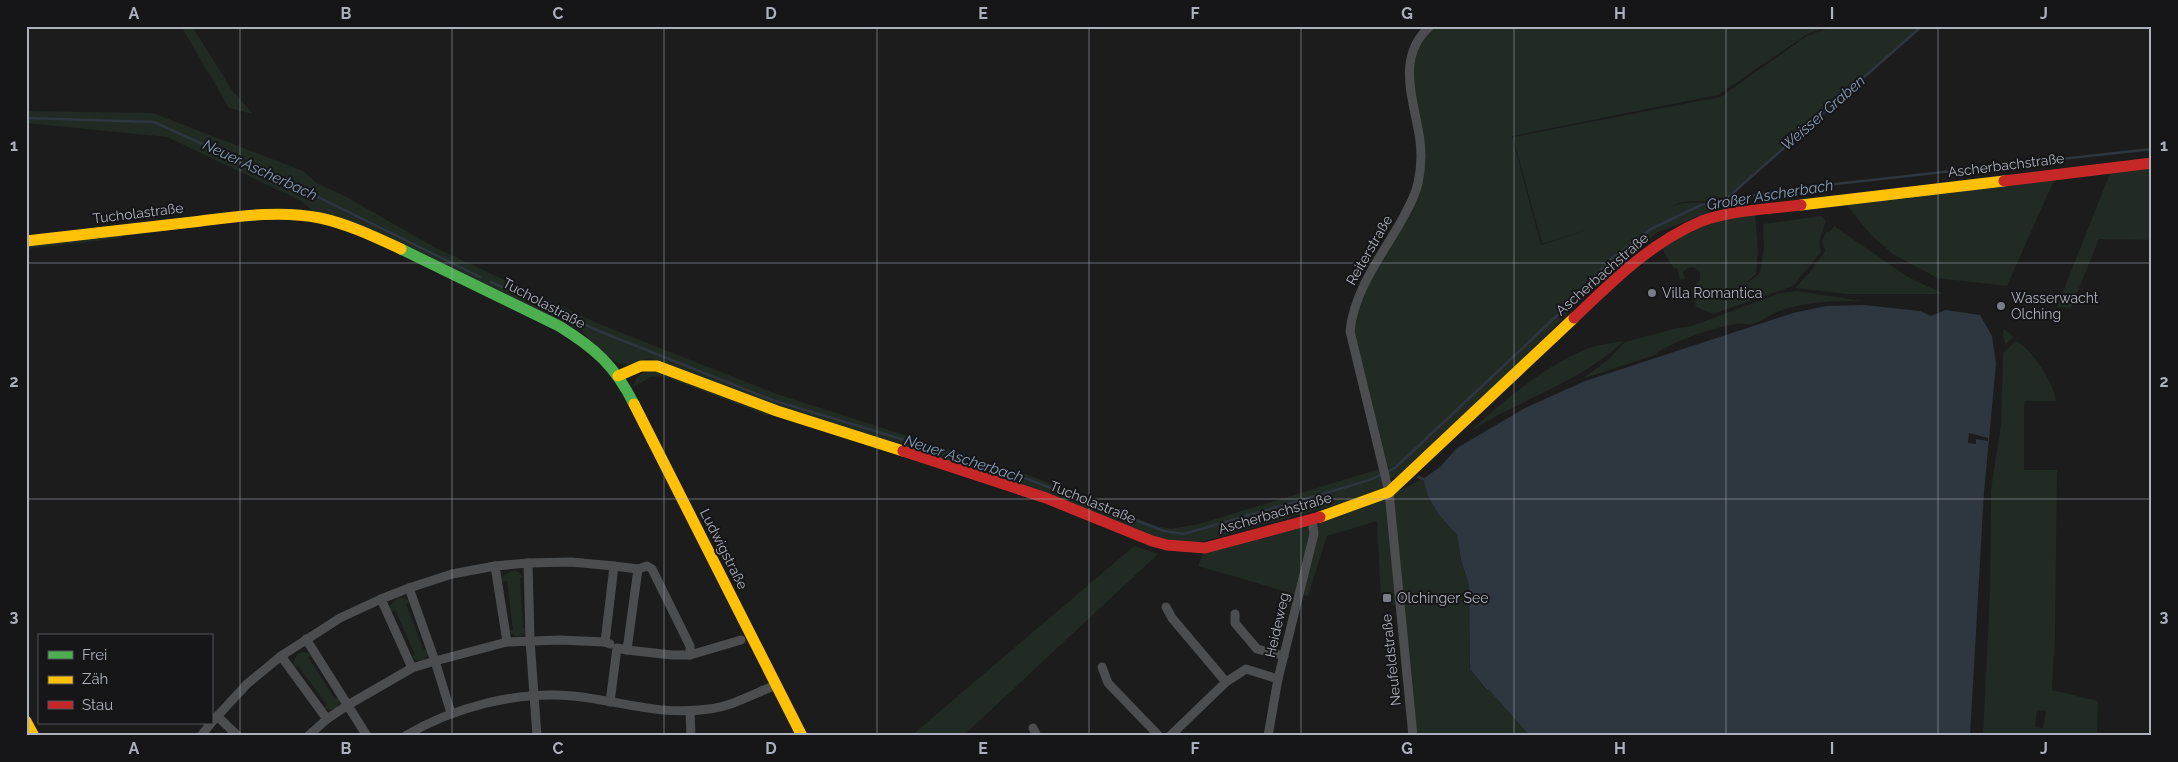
<svg xmlns="http://www.w3.org/2000/svg" width="2178" height="762" viewBox="0 0 2178 762" font-family="Raleway,sans-serif">
  <style>
    .green { fill: #212a23; fill-rule: evenodd }
    .water { fill: #2e363f }
    .pier { fill: #1c1c1c }
    .lines { fill: none; stroke-linecap: round; stroke-linejoin: round }
    .stream { stroke: #2e363f; stroke-width: 2.5 }
    .street { stroke: #4c4d4f; stroke-width: 9 }
    .fast { stroke: #4caf50; stroke-width: 11 }
    .slow { stroke: #ffc107; stroke-width: 11 }
    .jam { stroke: #c62828; stroke-width: 11 }
    .grid { fill: none; stroke: #adb1bd; stroke-width: 1; stroke-opacity: 0.55 }
    .poi-dot { fill: #7a7d85; stroke: #161618; stroke-width: 2 }
    .labels { text-anchor: middle; dominant-baseline: central; stroke-width: 4; stroke-linejoin: round; paint-order: stroke }
    .street-label { font-size: 14px; fill: #adb1bd; stroke: #161618 }
    .poi-label { font-size: 14px; fill: #adb1bd; stroke: #161618; text-anchor: start }
    .water-label { font-size: 15px; font-style: italic; fill: #859db7; stroke: #161618 }
    .neatline { fill: none; stroke: #adb1bd; stroke-width: 2 }
    .grid-label { font-size: 16px; text-anchor: middle; font-weight: bold; fill: #adb1bd }
  </style>
  <rect width="100%" height="100%" fill="#1c1c1c"/>
  <g class="green">
    <path d="M181 26H192L232 90 253 114 229 108Z"/>
    <path d="M1430 26H1829L1806 35 1718 95 1512 136 1541 245 1595 227 1542 244 1513 137 1720 97 1807 36 1834 26H1923L1723 200 1682 202 1669 207 1682 203 1724 202 1716 210 1656 233 1589 293 1486 394 1395 478H1390L1350 331 1352 316 1409 207 1422 163 1411 65Z"/>
    <path d="M26 111 153 113 303 171 318 184 343 195 434 247 597 323 774 393 1026 474 1153 525 1170 529 1199 524 1379 469 1384 487 1381 492 1205 541 1182 543 1164 541 747 397 649 358 627 365 620 364 612 360 580 330 315 213 301 201 167 137 26 123Z"/>
    <path d="M2152 168V240L2099 239 2071 308 2057 307 2110 173Z"/>
    <path d="M2055 178 2007 286 1937 278 1893 254 1871 235 1844 202Z"/>
    <path d="M1755 210 1758 250 1756 274 1742 287 1760 273 1764 247 1763 224 1821 216 1826 221 1819 241 1821 252 1793 286 1713 314 1696 307 1691 288 1700 280V272C1695 266 1688 266 1683 272L1685 279 1680 280 1677 268 1674 269 1662 249 1661 242 1703 221Z"/>
    <path d="M1834 226 1908 277 1944 294H1847L1795 288 1810 272 1825 251 1822 241 1827 231 1829 232Z"/>
    <path d="M121 235 122 238 26 249V245Z"/>
    <path d="M1797 291 1862 301C1832 301 1808 301 1779 311 1769 315 1762 322 1751 324 1746 325 1742 323 1736 324 1719 326 1666 343 1655 355L1582 379 1609 359 1625 342 1677 328 1689 327 1781 293Z"/>
    <path d="M2004 329 2014 337 2005 345 2003 334Z"/>
    <path d="M1621 341 1622 343C1578 383 1519 400 1469 432 1504 401 1540 369 1584 350 1595 345 1609 344 1621 341Z"/>
    <path d="M2016 341C2031 348 2055 384 2056 401H2025L2024 405V470H2057L2055 635 2052 690 2098 701 2097 736H1983L1990 591 1991 489 2001 425 2003 353ZM2037 710 2046 711 2043 728 2035 727Z"/>
    <path d="M655 370 770 415 768 416 663 376 651 377 633 387C636 375 643 371 655 370Z"/>
    <path d="M1423 479 1428 496 1438 514 1457 535 1461 560 1469 585 1470 669 1484 688 1489 690 1530 736H1413L1399 606 1381 602 1377 521 1327 536 1308 596 1298 595 1198 566 1205 548 1403 489Z"/>
    <path d="M1134 546 1158 554 963 736H911Z"/>
    <path d="M514 570 519 572 523 578H520L523 628H527L526 633C519 639 514 637 509 631L513 630 507 581 502 582 503 576Z"/>
    <path d="M398 597 404 598 410 602 406 604 424 650 427 649 428 655C423 662 417 662 411 657L415 655 395 610 390 612V606Z"/>
    <path d="M304 652 311 655 308 657 335 699 338 697 340 702C337 710 332 712 324 708L327 705 298 666 294 669C292 662 295 658 299 653Z"/>
  </g>
  <path class="water" d="M1864 305 1920 311 1931 316 1946 310 1980 315 1992 336 1996 364 1984 492 1970 736H1530L1489 690 1485 688 1470 669 1469 585 1461 560 1457 535 1438 514 1428 496 1423 479 1440 467 1457 448 1525 408 1585 381 1793 313 1826 306Z"/>
  <path class="pier" d="M1969 433 1988 438V441L1976 439V444L1968 443Z"/>
  <g class="lines">
    <g class="stream">
      <path d="M26 118 154 122 320 198 480 277"/>
      <path d="M1726 199 1922 26"/>
      <path d="M491 282 524 297"/>
      <path d="M536 303 599 331 772 400 1001 469 1164 531 1184 534 1370 480 1382 474"/>
      <path d="M1387 472 1396 467 1565 308 1612 258 1651 229 1701 205 1790 189 2152 149"/>
      <path d="M1418 477 1423 479"/>
    </g>
    <g class="street">
      <path d="M409 588 381 599 412 668"/>
      <path d="M1166 607 1172 618 1226 682"/>
      <path d="M1235 614V623L1257 649 1284 656"/>
      <path d="M306 639 367 736"/>
      <path d="M507 642 495 566 528 563"/>
      <path d="M610 644 605 642 614 566 638 569"/>
      <path d="M627 650 672 655H690L741 640"/>
      <path d="M1102 667 1108 683 1159 736"/>
      <path d="M610 702 617 648 627 650 638 569 647 566 652 569 690 646V655"/>
      <path d="M690 711 691 736"/>
      <path d="M451 713 435 661 409 588 452 574 495 566"/>
      <path d="M217 716 238 736"/>
      <path d="M327 719 281 656 340 618 381 599"/>
      <path d="M211 723 247 684 281 656"/>
      <path d="M1033 728 1037 736"/>
      <path d="M201 736 211 723"/>
      <path d="M308 736 327 719 348 705 412 668 435 661 507 642 560 640 605 642"/>
      <path d="M405 736C454 707 516 691 573 696 622 701 657 716 709 709 733 706 753 694 776 685"/>
      <path d="M537 736 530 640 528 563 571 562 614 566"/>
      <path d="M1170 736 1226 682 1246 669 1278 679"/>
      <path d="M1268 736 1278 679 1314 534 1312 520"/>
      <path d="M1413 736 1389 492 1350 331C1354 292 1379 259 1399 225 1406 212 1415 198 1418 183 1421 169 1422 156 1420 141 1415 101 1394 59 1430 26"/>
    </g>
    <path class="fast" d="M401 249 559 326C595 348 615 366 634 404"/>
    <g class="slow">
      <path d="M1801 205 2004 181"/>
      <path d="M26 241C79 235 131 229 184 223 228 218 276 209 320 218 348 224 375 237 401 249"/>
      <path d="M618 376 641 366H657L777 411 903 451"/>
      <path d="M634 404 802 736"/>
      <path d="M1320 517 1389 492 1574 318"/>
      <path d="M26 721 34 736"/>
    </g>
    <g class="jam">
      <path d="M2004 181 2152 163"/>
      <path d="M1574 318C1613 281 1651 242 1702 221 1732 210 1769 209 1801 205"/>
      <path d="M903 451 1046 498 1152 541 1167 545 1205 548 1320 517"/>
    </g>
  </g>
  <path class="grid" d="M240 26V736M452 26V736M664 26V736M877 26V736M1089 26V736M1301 26V736M1514 26V736M1726 26V736M1938 26V736M26 263H2152M26 499H2152"/>
  <g class="poi-dot">
    <circle cx="1652" cy="293" r="5"/>
    <circle cx="2001" cy="306" r="5"/>
    <rect x="1382" y="593" width="10" height="10" rx="2.5"/>
  </g>
  <g class="labels">
    <g class="street-label">
      <text transform="translate(2006 165) rotate(-7)">Ascherbachstraße</text>
      <text transform="translate(138 213) rotate(-7)">Tucholastraße</text>
      <text transform="translate(1369 250) rotate(-60)">Reiterstraße</text>
      <text transform="translate(1602 274) rotate(-41)">Ascherbachstraße</text>
      <text transform="translate(544 303) rotate(28)">Tucholastraße</text>
      <text transform="translate(1093 502) rotate(22)">Tucholastraße</text>
      <text transform="translate(1275 513) rotate(-16)">Ascherbachstraße</text>
      <text transform="translate(724 549) rotate(63)">Ludwigstraße</text>
      <text transform="translate(1277 625) rotate(-77)">Heideweg</text>
      <text transform="translate(1391 660) rotate(-96)">Neufeldstraße</text>
    </g>
    <g class="poi-label">
      <text x="1662" y="293">Villa Romantica</text>
      <text x="2011" y="298">Wasserwacht<tspan x="2011" dy="16">Olching</tspan></text>
      <text x="1397" y="598">Olchinger See</text>
    </g>
    <g class="water-label">
      <text transform="translate(1823 113) rotate(-41)">Weisser Graben</text>
      <text transform="translate(260 170) rotate(25)">Neuer Ascherbach</text>
      <text transform="translate(1770 195) rotate(-9)">Großer Ascherbach</text>
      <text transform="translate(964 459) rotate(18)">Neuer Ascherbach</text>
    </g>
  </g>
  <rect width="2178" height="762" fill="none" stroke="#161618" stroke-width="55"/>
  <rect x="38" y="634" width="175" height="90" fill="#161618" stroke="#52545a"/>
  <rect x="48" y="651" width="25" height="8" fill="#4caf50" stroke="#52545a"/>
  <text x="82" y="660" font-size="15" fill="#adb1bd">Frei</text>
  <rect x="48" y="676" width="25" height="8" fill="#ffc107" stroke="#52545a"/>
  <text x="82" y="684" font-size="15" fill="#adb1bd">Zäh</text>
  <rect x="48" y="701" width="25" height="8" fill="#c62828" stroke="#52545a"/>
  <text x="82" y="710" font-size="15" fill="#adb1bd">Stau</text>
  <rect x="28" y="28" width="2122" height="706" class="neatline"/>
  <g class="grid-label">
    <text x="134" y="19">A</text>
    <text x="346" y="19">B</text>
    <text x="558" y="19">C</text>
    <text x="771" y="19">D</text>
    <text x="983" y="19">E</text>
    <text x="1195" y="19">F</text>
    <text x="1407" y="19">G</text>
    <text x="1620" y="19">H</text>
    <text x="1832" y="19">I</text>
    <text x="2044" y="19">J</text>
    <text x="14" y="151">1</text>
    <text x="2164" y="151">1</text>
    <text x="14" y="387">2</text>
    <text x="2164" y="387">2</text>
    <text x="14" y="622">3</text>
    <text x="2164" y="622">3</text>
    <text x="134" y="754">A</text>
    <text x="346" y="754">B</text>
    <text x="558" y="754">C</text>
    <text x="771" y="754">D</text>
    <text x="983" y="754">E</text>
    <text x="1195" y="754">F</text>
    <text x="1407" y="754">G</text>
    <text x="1620" y="754">H</text>
    <text x="1832" y="754">I</text>
    <text x="2044" y="754">J</text>
  </g>
</svg>
